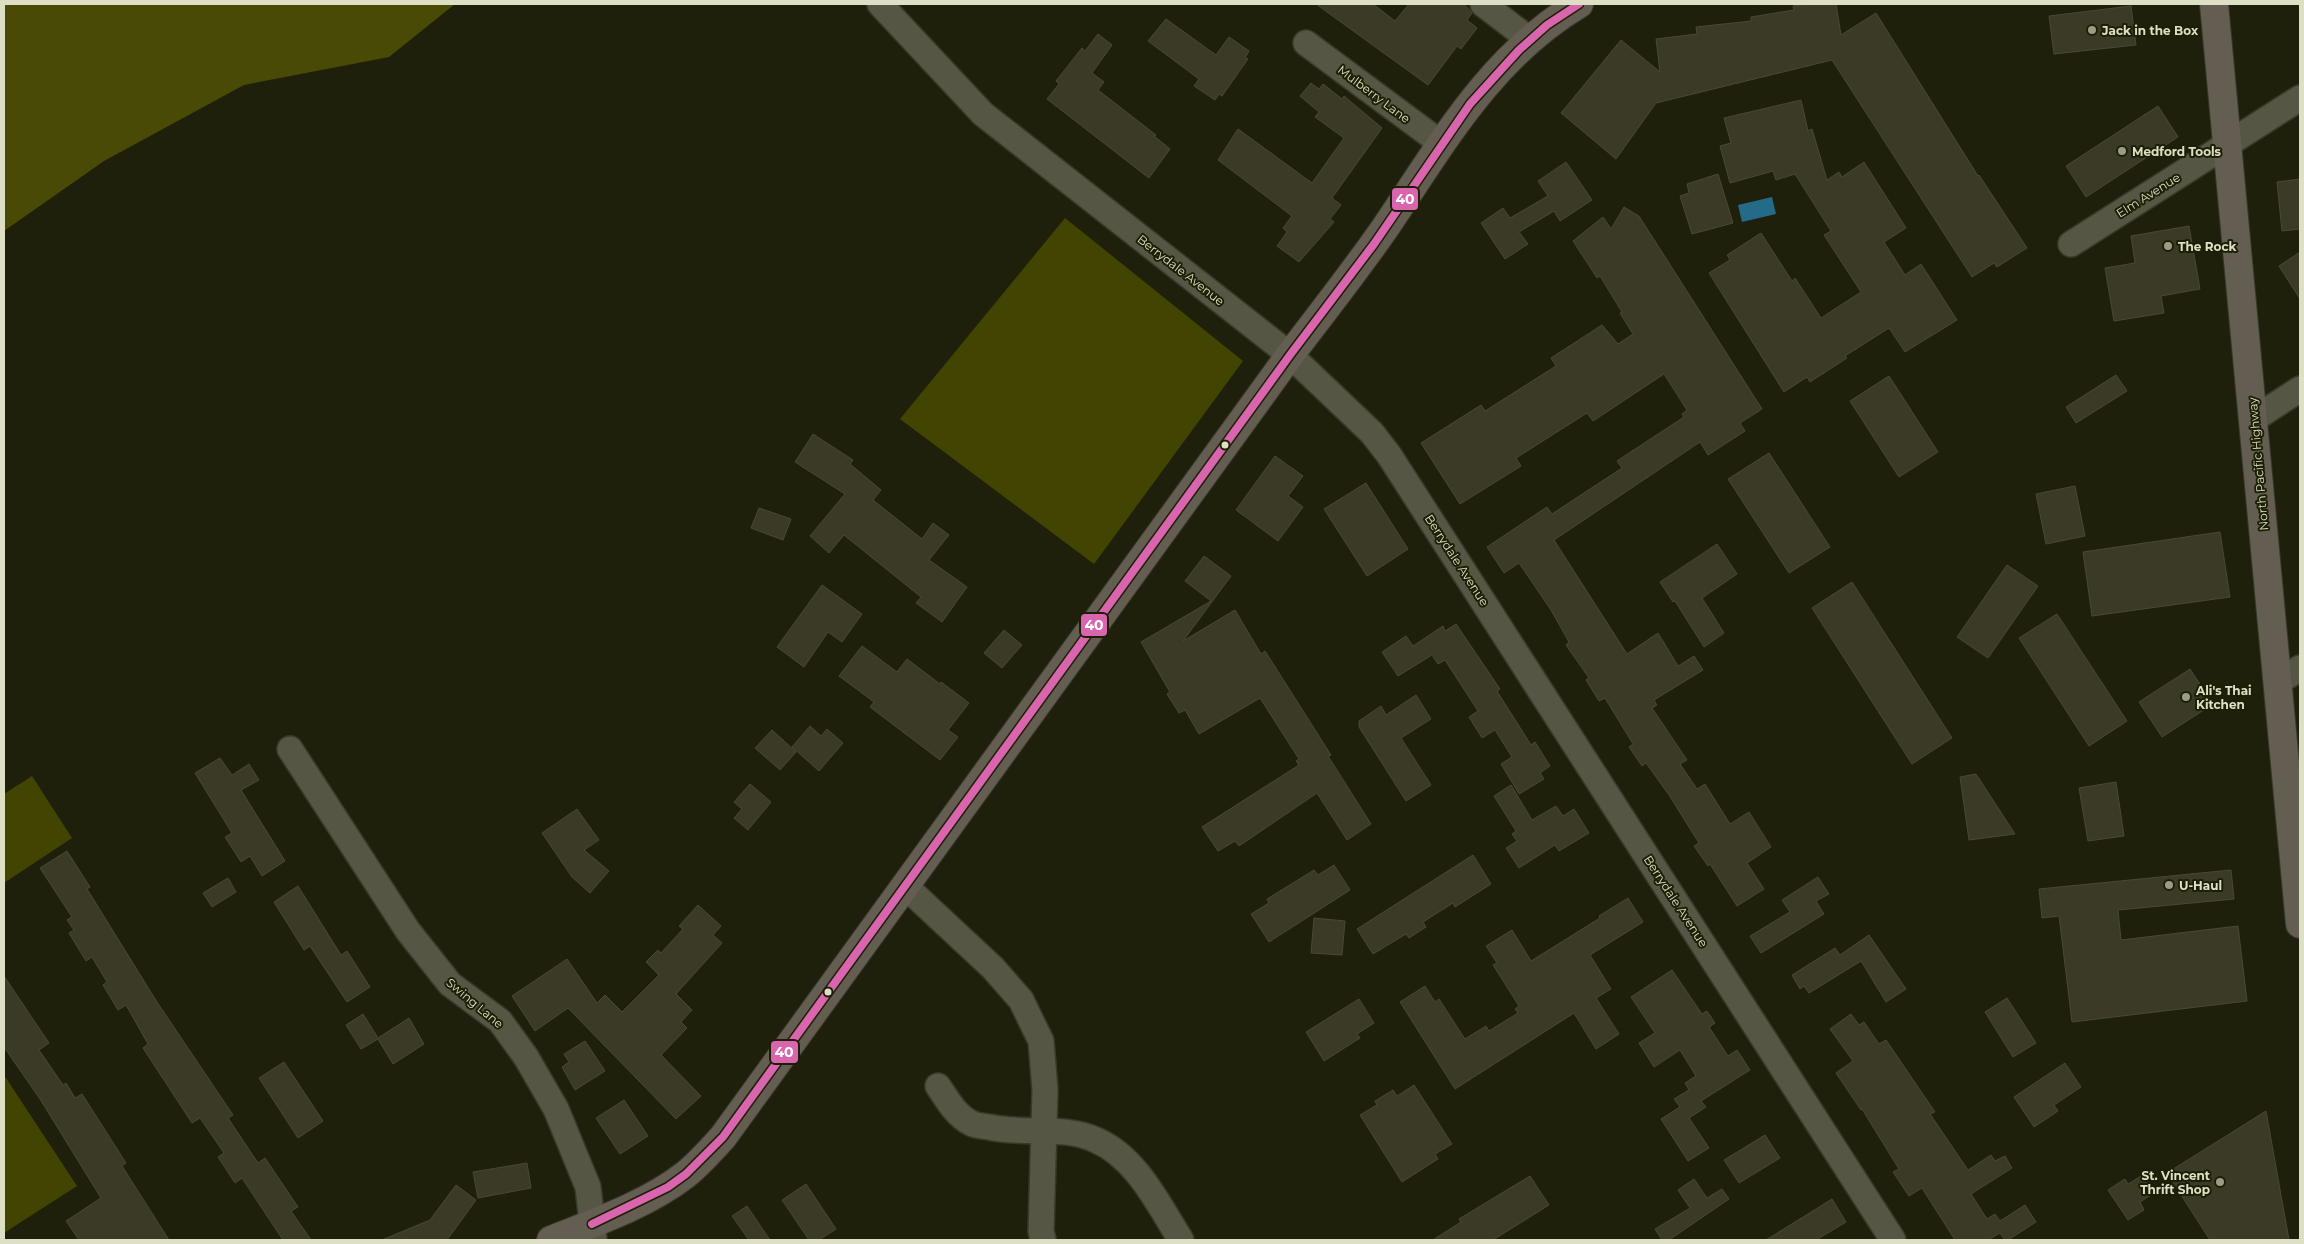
<svg xmlns="http://www.w3.org/2000/svg" width="2304" height="1244" viewBox="0 0 2304 1244" font-family="Montserrat,sans-serif">
  <style>
    .green { fill: #424501 }
    .forest { fill: #484a05 }
    .water { fill: #246b89 }
    .building { fill: #3b3a27; stroke: #4b4835 }
    .lines { fill: none; stroke-linecap: round; stroke-linejoin: round }
    .minor-casing { stroke: #38392a; stroke-width: 28 }
    .major-casing { stroke: #38392a; stroke-width: 30 }
    .minor { stroke: #555644; stroke-width: 25 }
    .major { stroke: #645d51; stroke-width: 28 }
    .bus-1-casing { stroke: #1d1f05; stroke-width: 11 }
    .bus-1 { stroke: #d965af; stroke-width: 8 }
    .poi-dot { fill: #9a9d84; stroke: #1d1f05; stroke-width: 2 }
    .bus-dot { fill: #dde0c5; stroke: #1d1f05; stroke-width: 2 }
    .labels { text-anchor: middle; dominant-baseline: central; stroke-width: 4; stroke-linejoin: round; paint-order: stroke }
    .poi-label { font-size: 12px; font-weight: bold; fill: #dde0c5; stroke: #1d1f05; text-anchor: start }
    .street-label { font-size: 12px; fill: #dde0c5; stroke: #1d1f05 }
    .line-badge { stroke: #1d1f05; stroke-width: 2 }
    .badge-label { font-size: 14px; text-anchor: middle; font-weight: bold; fill: #fff }
  </style>
  <rect width="100%" height="100%" fill="#1f200b"/>
  <g class="green">
    <path d="M1065 218 1243 361 1094 564 900 419Z"/>
    <path d="M32 776 72 838 4 883V794Z"/>
    <path d="M4 1075 77 1186 4 1233Z"/>
  </g>
  <path class="forest" d="M4 4H455L389 57 244 85 104 161 4 231Z"/>
  <path class="water" d="M1772 197 1776 214 1742 222 1738 205Z"/>
  <g class="building">
    <path d="M1316 4H1373L1395 21 1409 4H1464L1472 13 1467 20 1477 28 1461 49 1457 46 1428 85Z"/>
    <path d="M1808 4H1836L1841 35 1876 13 1978 176 1979 175 2027 248 1997 267 1994 263 1972 277 1832 60 1656 103 1616 159 1561 113 1621 40 1660 72 1656 39 1697 34 1696 27 1751 21V17L1794 10 1793 6Z"/>
    <path d="M2131 6 2136 45 2054 54 2049 16Z"/>
    <path d="M1166 19 1216 55 1229 37 1249 51 1245 58 1248 59 1222 96 1219 94 1215 100 1194 86 1199 79 1148 41Z"/>
    <path d="M1098 34 1112 45 1092 73 1104 82 1098 90 1156 135 1154 136 1170 149 1149 178 1047 99 1059 84 1056 81 1082 48 1085 51Z"/>
    <path d="M1311 83 1319 89 1323 84 1342 99 1344 96 1382 128 1332 198 1341 205 1330 219 1334 222 1299 262 1277 246 1287 232 1283 228 1292 216 1218 160 1238 129 1312 183 1344 138 1315 117 1319 112 1300 96Z"/>
    <path d="M1801 100 1808 131 1812 129 1827 180 1839 172 1842 177 1864 162 1906 228 1884 242 1905 275 1921 264 1957 320 1905 352 1889 328 1845 356 1847 358 1810 382 1807 377 1784 392 1709 273 1730 260 1727 255 1761 233 1792 281 1795 278 1821 318 1861 292 1824 235 1831 231 1795 174 1776 180 1773 171 1730 183 1720 146 1731 143 1724 118Z"/>
    <path d="M2158 106 2178 137 2086 197 2066 166Z"/>
    <path d="M1566 162 1592 200 1560 221 1554 211 1519 232 1528 244 1505 259 1481 223 1503 208 1510 218 1548 196 1538 181Z"/>
    <path d="M1718 174 1733 223 1692 234 1680 196 1689 193 1687 184Z"/>
    <path d="M2300 179V229L2282 231 2277 182Z"/>
    <path d="M1624 207 1639 216 1762 409 1740 423 1745 431 1708 455 1700 442 1554 540 1627 654 1658 633 1678 666 1694 656 1703 670 1654 700 1657 705 1652 708 1687 760 1680 764 1697 789 1705 784 1730 824 1749 812 1771 847 1747 863 1764 889 1737 906 1710 864 1708 866 1694 846 1699 843 1669 795 1646 763 1642 766 1629 747 1633 744 1605 698 1599 701 1586 680 1589 678 1566 645 1569 642 1551 610 1519 563 1504 573 1487 547 1547 507 1552 514 1622 468 1617 461 1684 417 1682 414 1687 410 1664 374 1593 421 1587 413 1516 458 1521 466 1460 504 1421 443 1481 405 1485 411 1556 366 1551 358 1602 325 1618 344 1633 334 1620 313 1622 312 1600 276 1597 278 1573 241 1603 217 1611 229Z"/>
    <path d="M2189 226 2200 289 2161 296 2164 313 2114 321 2105 268 2135 263 2131 236Z"/>
    <path d="M2300 252V299L2279 266Z"/>
    <path d="M2116 375 2127 391 2076 423 2066 407Z"/>
    <path d="M1889 376 1938 452 1899 477 1850 401Z"/>
    <path d="M813 434 853 460 850 464 881 490 873 500 922 539 933 523 949 535 929 560 967 587 942 622 916 603 921 597 844 535 829 553 810 536 845 494 795 462Z"/>
    <path d="M1769 453 1830 547 1789 573 1728 479Z"/>
    <path d="M1275 456 1303 476 1288 496 1303 507 1278 541 1236 510Z"/>
    <path d="M1366 483 1408 549 1367 576 1324 509Z"/>
    <path d="M2075 486 2085 536 2046 544 2036 494Z"/>
    <path d="M759 508 791 519 783 540 751 528Z"/>
    <path d="M2220 532 2230 597 2092 616 2083 552Z"/>
    <path d="M1717 544 1737 574 1702 598 1724 633 1704 647 1675 601 1673 602 1660 582Z"/>
    <path d="M1204 556 1231 576 1183 641 1235 610 1261 654 1265 651 1331 755 1328 756 1371 824 1347 840 1317 793 1239 846 1235 841 1218 851 1202 827 1299 765 1296 761 1299 759 1260 698 1199 734 1185 710 1179 713 1167 694 1170 692 1141 642 1211 601 1185 581Z"/>
    <path d="M2007 565 2038 586 1988 658 1957 637Z"/>
    <path d="M1852 582 1952 738 1912 764 1812 608Z"/>
    <path d="M822 585 862 614 842 642 828 632 804 667 777 647Z"/>
    <path d="M2057 614 2127 721 2089 746 2019 638Z"/>
    <path d="M1456 624 1500 689 1497 691 1531 745 1535 742 1550 766 1540 773 1544 779 1519 794 1501 764 1512 757 1495 730 1482 738 1469 717 1478 711 1445 660 1438 664 1432 655 1398 676 1382 652 1406 636 1413 646 1443 626 1445 631Z"/>
    <path d="M1004 630 1022 645 1002 668 984 653Z"/>
    <path d="M862 646 897 672 907 659 940 684 941 682 969 703 948 730 958 737 940 760 870 707 874 702 839 676Z"/>
    <path d="M2190 669 2213 704 2162 737 2139 702Z"/>
    <path d="M1416 695 1431 719 1401 738 1431 785 1406 801 1359 727V721L1381 706 1386 715Z"/>
    <path d="M810 726 821 736 827 729 843 743 819 771 792 747Z"/>
    <path d="M772 730 796 752 780 770 755 748Z"/>
    <path d="M220 758 232 775 249 764 259 780 241 790 285 861 262 876 250 856 241 862 225 837 232 833 195 773Z"/>
    <path d="M1976 774 2015 834 1969 840 1960 777Z"/>
    <path d="M2116 782 2124 836 2088 841 2079 788Z"/>
    <path d="M750 784 771 802 748 830 734 818 742 809 734 802Z"/>
    <path d="M1511 785 1532 820 1556 806 1563 816 1574 809 1589 833 1559 851 1555 845 1519 868 1506 848 1517 841 1512 834 1516 831 1494 796Z"/>
    <path d="M577 809 599 840 584 850 609 871 590 893 572 877 542 833Z"/>
    <path d="M67 851 90 887 87 889 157 1002 233 1115 228 1118 258 1163 265 1158 298 1207 291 1211 311 1240H283L242 1178 235 1183 218 1157 224 1153 200 1118 192 1123 143 1048 148 1044 126 1005 118 1010 103 985 107 982 92 957 86 961 69 933 74 930 67 920 72 917 40 868Z"/>
    <path d="M1473 855 1491 884 1455 907 1453 903 1423 922 1426 927 1409 938 1406 934 1373 954 1357 929Z"/>
    <path d="M1334 865 1350 890 1269 942 1251 914 1269 903 1267 899 1314 870 1318 875Z"/>
    <path d="M2231 870 2234 899 2118 910 2121 940 2238 926 2247 1001 2072 1022 2059 916 2042 918 2039 889Z"/>
    <path d="M1818 877 1829 894 1816 901 1824 914 1761 953 1750 936 1790 912 1782 900Z"/>
    <path d="M228 878 236 892 212 907 203 893Z"/>
    <path d="M298 886 341 955 347 951 370 987 347 1002 310 946 304 950 274 902Z"/>
    <path d="M1628 898 1643 922 1590 955 1611 989 1596 998 1619 1034 1596 1049 1574 1013 1455 1089 1400 1002 1425 986 1435 1002 1439 999 1465 1039 1486 1026 1489 1031 1518 1013 1515 1009 1519 1006 1493 965 1497 963 1486 946 1512 930 1531 961 1600 918 1599 916Z"/>
    <path d="M698 905 721 926 713 935 722 943 676 994 692 1010 681 1022 687 1028 661 1055 701 1096 676 1119 568 1008 535 1031 512 996 567 959 597 1003 605 995 622 1012 659 975 646 962 658 950 661 953 683 929 679 926Z"/>
    <path d="M1314 918 1345 921 1342 955 1311 953Z"/>
    <path d="M1869 935 1906 989 1886 1002 1861 961 1809 993 1804 986 1800 989 1792 975 1835 948 1840 955Z"/>
    <path d="M1672 970 1702 1014 1707 1011 1715 1023 1709 1027 1728 1056 1737 1050 1750 1070 1701 1101 1706 1107 1689 1118 1709 1148 1688 1161 1661 1119 1680 1107 1674 1099 1689 1090 1685 1083 1696 1076 1680 1050 1654 1067 1639 1043 1655 1033 1631 997Z"/>
    <path d="M4 976 49 1043 39 1050 63 1085 66 1083 75 1098 82 1094 126 1163 122 1166 169 1240H79L66 1221 101 1198 40 1099 4 1047Z"/>
    <path d="M2007 998 2036 1043 2013 1057 1985 1012Z"/>
    <path d="M1359 999 1374 1023 1357 1034 1360 1038 1324 1061 1306 1032Z"/>
    <path d="M363 1014 378 1038 409 1018 424 1044 393 1064 378 1039 361 1049 346 1025Z"/>
    <path d="M1851 1014 1859 1025 1864 1022 1879 1044 1886 1040 1935 1112 1930 1114 1968 1170 1991 1155 1995 1161 2005 1156 2012 1168 1971 1194 1987 1219 1995 1214 2000 1221 2025 1205 2036 1222 2008 1240H2005L2000 1233 1988 1240H1955L1922 1188 1909 1196 1893 1172 1899 1169 1862 1109 1861 1110 1836 1073 1853 1061 1830 1029Z"/>
    <path d="M585 1041 605 1071 575 1090 562 1067 569 1062 564 1054Z"/>
    <path d="M284 1062 323 1121 298 1138 259 1078Z"/>
    <path d="M2065 1063 2081 1087 2054 1105 2058 1111 2034 1127 2014 1097Z"/>
    <path d="M1414 1085 1452 1144 1435 1154 1438 1159 1402 1182 1360 1115 1377 1105 1375 1101 1393 1090 1397 1096Z"/>
    <path d="M624 1100 648 1136 620 1154 596 1118Z"/>
    <path d="M2266 1111 2289 1240H2210L2167 1173Z"/>
    <path d="M1765 1135 1780 1158 1739 1183 1724 1160Z"/>
    <path d="M527 1163 531 1188 478 1198 473 1172Z"/>
    <path d="M2143 1175 2154 1193 2140 1202 2144 1210 2128 1220 2108 1190 2125 1179 2128 1184Z"/>
    <path d="M1530 1176 1549 1205 1493 1240H1433L1461 1222 1459 1219Z"/>
    <path d="M1694 1179 1707 1198 1722 1189 1729 1199 1669 1240H1662L1655 1229 1690 1208 1678 1190Z"/>
    <path d="M806 1184 836 1229 819 1240H809L782 1200Z"/>
    <path d="M456 1185 476 1200 447 1240H382L430 1220Z"/>
    <path d="M1832 1199 1846 1222 1816 1240H1766Z"/>
    <path d="M747 1206 770 1240H749L732 1216Z"/>
  </g>
  <g class="lines">
    <g class="minor-casing">
      <g id="minor">
        <path d="M880 4 983 114 1290 355 1372 433 1389 455 1893 1240"/>
        <path d="M1483 4 1529 39"/>
        <path d="M1306 43 1442 144"/>
        <path d="M2071 244 2300 98"/>
        <path d="M2254 419 2300 389"/>
        <path d="M2277 683 2300 668"/>
        <path d="M290 749 408 931 450 984 500 1021 526 1057 556 1109 588 1187 594 1240"/>
        <path d="M905 886 993 968 1021 1000 1041 1041 1045 1090 1041 1231 1043 1240"/>
        <path d="M938 1086C947 1099 956 1116 971 1123 976 1126 984 1126 989 1127 1024 1135 1063 1125 1096 1140 1137 1158 1158 1204 1181 1240"/>
      </g>
    </g>
    <g class="major-casing">
      <g id="major">
        <path d="M2214 4 2300 924"/>
        <path d="M551 1240C596 1222 646 1205 685 1175 699 1164 711 1150 723 1137L1290 355C1322 313 1355 271 1385 228 1442 144 1490 57 1579 4"/>
      </g>
    </g>
    <use href="#minor" class="minor"/>
    <use href="#major" class="major"/>
    <g class="bus-1-casing">
      <path id="bus-1" d="M592 1224 668 1187 686 1174 723 1137 1290 355 1374 244 1470 104 1519 50 1547 25 1579 4"/>
    </g>
    <use href="#bus-1" class="bus-1"/>
  </g>
  <g class="poi-dot">
    <circle cx="2092" cy="30" r="5"/>
    <circle cx="2122" cy="151" r="5"/>
    <circle cx="2168" cy="246" r="5"/>
    <circle cx="2186" cy="697" r="5"/>
    <circle cx="2169" cy="885" r="5"/>
    <circle cx="2220" cy="1182" r="5"/>
  </g>
  <g class="bus-dot">
    <circle cx="1225" cy="445" r="4.5"/>
    <circle cx="828" cy="992" r="4.5"/>
  </g>
  <g class="labels">
    <g class="poi-label">
      <text x="2102" y="30">Jack in the Box</text>
      <text x="2132" y="151">Medford Tools</text>
      <text x="2178" y="246">The Rock</text>
      <text x="2196" y="690">Ali's Thai<tspan x="2196" dy="14">Kitchen</tspan></text>
      <text x="2179" y="885">U-Haul</text>
      <text x="2210" y="1175" text-anchor="end">St. Vincent<tspan x="2210" dy="14">Thrift Shop</tspan></text>
    </g>
    <g class="street-label">
      <text transform="translate(1374 94) rotate(37)">Mulberry Lane</text>
      <text transform="translate(2148 195) rotate(-32)">Elm Avenue</text>
      <text transform="translate(1181 270) rotate(38)">Berrydale Avenue</text>
      <text transform="translate(2258 464) rotate(-95)">North Pacific Highway</text>
      <text transform="translate(1457 560) rotate(57)">Berrydale Avenue</text>
      <text transform="translate(1676 901) rotate(57)">Berrydale Avenue</text>
      <text transform="translate(475 1003) rotate(40)">Swing Lane</text>
    </g>
  </g>
  <g class="line-badge">
    <rect x="1391" y="187" width="28" height="24" rx="5" fill="#d965af"/>
    <rect x="1080" y="613" width="28" height="24" rx="5" fill="#d965af"/>
    <rect x="770" y="1040" width="29" height="24" rx="5" fill="#d965af"/>
  </g>
  <g class="badge-label">
    <text x="1405" y="204">40</text>
    <text x="1094" y="630">40</text>
    <text x="784" y="1057">40</text>
  </g>
  <rect width="2304" height="1244" fill="none" stroke="#dde0c5" stroke-width="10"/>
</svg>
